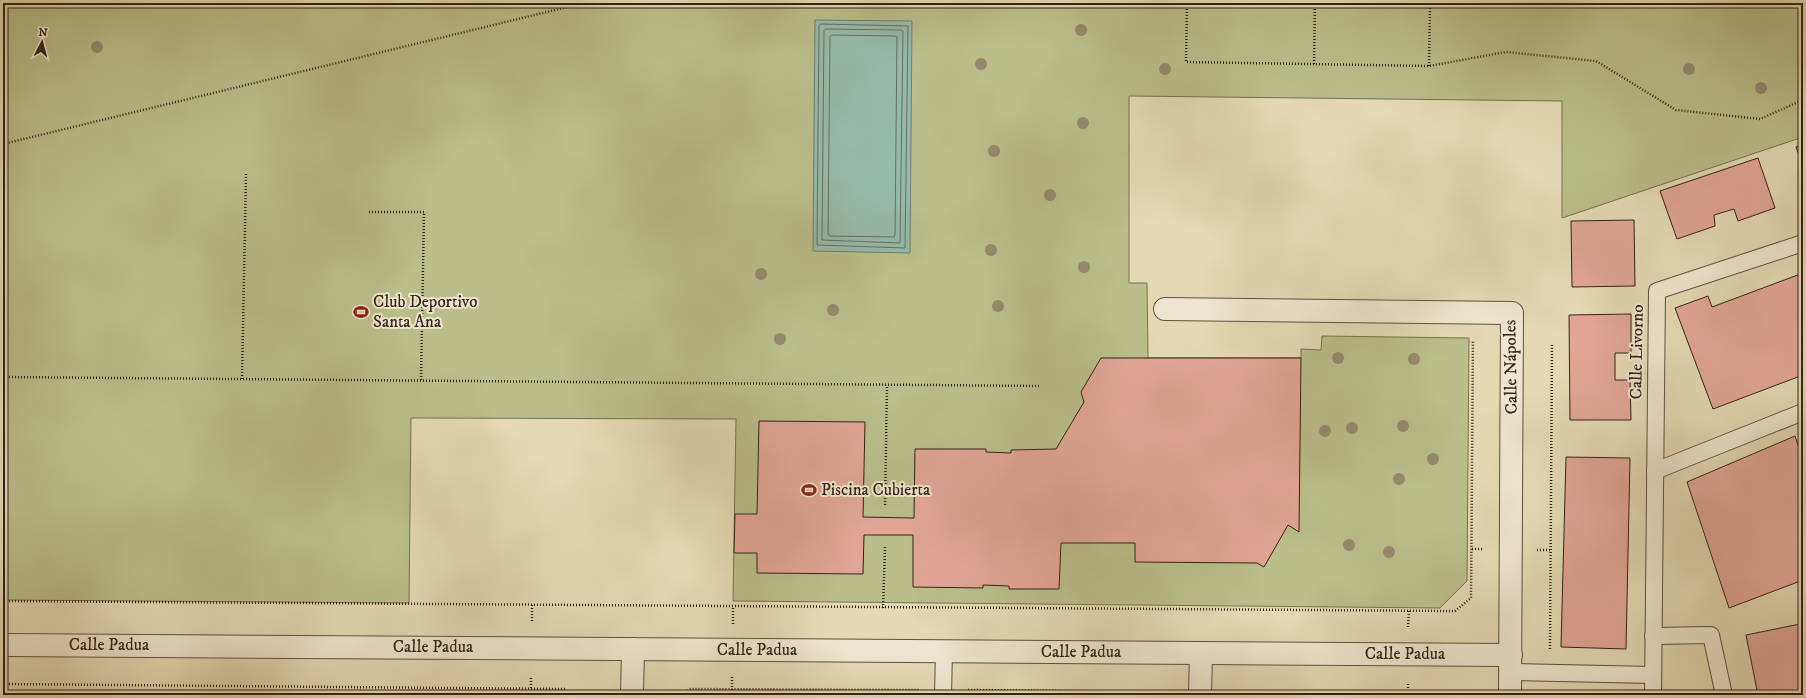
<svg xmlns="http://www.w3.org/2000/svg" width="1806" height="698" viewBox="0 0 1806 698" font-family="'IM FELL DW Pica',serif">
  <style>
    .green { fill: #b9be8a; stroke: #767050 }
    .water { fill: #96baaa; stroke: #6e7d6f }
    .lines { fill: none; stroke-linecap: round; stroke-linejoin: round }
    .shore { stroke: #646e60; stroke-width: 1 }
    .building { fill: #e1a596; stroke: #332116 }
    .lane-casing { stroke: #5f4f3e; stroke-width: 18 }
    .street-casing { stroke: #5f4f3e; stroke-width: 24 }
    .path { stroke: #332116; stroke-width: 2.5; stroke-dasharray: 1 2; stroke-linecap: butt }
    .lane { stroke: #ede6ce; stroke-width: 16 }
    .street { stroke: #ede6ce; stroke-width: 22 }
    .tree { fill: #94896d }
    .labels { text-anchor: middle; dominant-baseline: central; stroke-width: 4; stroke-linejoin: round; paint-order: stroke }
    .poi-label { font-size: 17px; fill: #332116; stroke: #ede6ce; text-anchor: start }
    .street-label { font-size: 17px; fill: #332116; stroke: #ede6ce }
  </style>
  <rect width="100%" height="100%" fill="#e3d9b4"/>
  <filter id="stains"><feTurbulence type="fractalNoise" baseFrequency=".005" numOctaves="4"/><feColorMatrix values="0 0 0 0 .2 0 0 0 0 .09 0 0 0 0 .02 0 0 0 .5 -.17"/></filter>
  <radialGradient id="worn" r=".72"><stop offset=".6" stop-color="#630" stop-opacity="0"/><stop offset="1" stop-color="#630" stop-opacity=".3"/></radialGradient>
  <path class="green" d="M3 3H1803V137L1562 218V101L1129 96V283H1147L1148 358H1301V349L1321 350 1322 336 1469 338 1467 581 1440 608 733 601 736 419 411 418 409 603 3 600Z"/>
  <path class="water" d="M815 20 912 21 910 253 813 251Z"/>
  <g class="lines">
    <g class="shore">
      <path d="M821 24 908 26 905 248 817 245 819 26Z"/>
      <path d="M826 29 901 30 903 31 900 243 822 240 824 31Z"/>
      <path d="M832 35 895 36 897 37 895 235 894 237 830 236 828 234 830 37Z"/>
    </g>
  </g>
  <g class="building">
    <path d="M1803 144V166L1796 147Z"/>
    <path d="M1758 158 1775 208 1738 221 1734 209 1714 215 1715 226 1677 239 1660 191Z"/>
    <path d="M1634 220 1635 286 1572 287 1571 221Z"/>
    <path d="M1803 273V375L1713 409 1675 308 1708 296 1712 307Z"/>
    <path d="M1631 314V353H1615V380H1630L1631 420H1570L1569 315Z"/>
    <path d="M1101 358H1301L1299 532 1288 525 1264 567 1257 563 1135 562V543H1061L1059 589H1009V586L983 585V588L913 587V535H864L863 574 757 573V553H734L735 514H757L759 421 865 422 863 517 914 518 915 449H986V452L1011 453V450L1056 449 1084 402 1081 392Z"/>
    <path d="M1795 436 1803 460V580L1729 608 1687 482Z"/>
    <path d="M1566 457 1630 458 1626 649 1561 647Z"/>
    <path d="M1800 624 1803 637V695H1758L1746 635Z"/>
    <path d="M702 694H764V695H701Z"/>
    <rect x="764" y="694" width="82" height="1"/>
    <path d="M846 694H911V695Z"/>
  </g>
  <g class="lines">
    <g class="lane-casing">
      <g id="lane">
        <path d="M1655 471 1803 412"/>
        <path d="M1653 636 1711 635 1724 695"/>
        <path d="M1510 672 1653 675"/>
        <path d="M943 695 944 651"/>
        <path d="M1653 695 1657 291 1803 243"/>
      </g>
    </g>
    <g class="street-casing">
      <g id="street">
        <path d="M1165 309 1512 313 1510 695"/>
        <path d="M3 645 1511 655"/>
        <path d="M632 695 633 649"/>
        <path d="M1200 695 1201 653"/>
      </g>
    </g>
    <g class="path">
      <path d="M1187 3 1186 62 1429 66 1506 52 1596 61 1676 110 1760 119 1803 100"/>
      <path d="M1314 64 1315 3"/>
      <path d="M1429 66 1430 3"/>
      <path d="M3 144 584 3"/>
      <path d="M369 212H424L421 381"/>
      <path d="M3 377 1041 386"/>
      <path d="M242 379 246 174"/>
      <path d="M885 505 887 385"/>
      <path d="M1472 549H1484"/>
      <path d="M1537 550H1551"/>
      <path d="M3 601 1455 611 1471 598 1473 340"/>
      <path d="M532 605V621"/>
      <path d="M883 608 885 547"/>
      <path d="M733 624V606"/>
      <path d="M1408 627 1409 611"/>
      <path d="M1550 649 1552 344"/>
      <path d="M3 684 565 689 571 695"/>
      <path d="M531 688V676"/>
      <path d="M732 690V677"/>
      <path d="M968 690 1173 692"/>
      <path d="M1228 693 1447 695"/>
      <path d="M1408 694V682"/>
      <path d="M683 695 689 689 919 690"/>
    </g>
    <use href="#lane" class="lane"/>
    <use href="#street" class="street"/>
  </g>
  <g class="tree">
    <circle cx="1081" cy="30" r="6"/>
    <circle cx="97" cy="47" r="6"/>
    <circle cx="981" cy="64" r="6"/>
    <circle cx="1165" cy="69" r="6"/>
    <circle cx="1689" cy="69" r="6"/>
    <circle cx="1761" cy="88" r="6"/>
    <circle cx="1083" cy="123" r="6"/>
    <circle cx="994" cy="151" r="6"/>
    <circle cx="1050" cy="195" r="6"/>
    <circle cx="991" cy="250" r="6"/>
    <circle cx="1084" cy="267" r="6"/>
    <circle cx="761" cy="274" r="6"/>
    <circle cx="998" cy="306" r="6"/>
    <circle cx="833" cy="310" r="6"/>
    <circle cx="780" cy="339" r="6"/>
    <circle cx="1338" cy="358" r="6"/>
    <circle cx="1414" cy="359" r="6"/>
    <circle cx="1403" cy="426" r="6"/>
    <circle cx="1352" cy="428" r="6"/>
    <circle cx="1325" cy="431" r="6"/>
    <circle cx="1433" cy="459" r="6"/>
    <circle cx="1399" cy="479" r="6"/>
    <circle cx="1349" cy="545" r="6"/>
    <circle cx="1389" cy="552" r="6"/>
  </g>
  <defs>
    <g id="stadium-bare" transform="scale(1.2)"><path d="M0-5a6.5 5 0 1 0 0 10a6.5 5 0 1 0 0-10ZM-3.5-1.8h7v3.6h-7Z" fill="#8f2418" stroke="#ede6ce" stroke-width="2.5" paint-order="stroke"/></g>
  </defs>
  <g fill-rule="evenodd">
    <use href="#stadium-bare" x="361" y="312"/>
    <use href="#stadium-bare" x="809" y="490"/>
  </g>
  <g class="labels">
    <g class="poi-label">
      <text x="373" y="302">Club Deportivo<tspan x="373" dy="20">Santa Ana</tspan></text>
      <text x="821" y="490">Piscina Cubierta</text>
    </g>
    <g class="street-label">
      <text transform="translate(1637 352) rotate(-89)">Calle Livorno</text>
      <text transform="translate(1511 367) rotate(-91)">Calle Nápoles</text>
      <text x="109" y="645">Calle Padua</text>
      <text x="433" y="647">Calle Padua</text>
      <text x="757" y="650">Calle Padua</text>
      <text x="1081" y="652">Calle Padua</text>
      <text x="1405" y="654">Calle Padua</text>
    </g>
  </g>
  <rect width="1806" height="698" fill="none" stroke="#e3d9b4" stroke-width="16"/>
  <rect x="4" y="4" width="1798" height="690" fill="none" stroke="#332116" stroke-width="2"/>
  <rect x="8" y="8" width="1790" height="682" fill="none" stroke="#332116"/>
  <g transform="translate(42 42) rotate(6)" stroke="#ede6ce" stroke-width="3" paint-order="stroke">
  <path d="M0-3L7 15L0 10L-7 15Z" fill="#332116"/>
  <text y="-6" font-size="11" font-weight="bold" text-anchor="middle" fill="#332116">N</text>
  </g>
  <rect width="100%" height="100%" filter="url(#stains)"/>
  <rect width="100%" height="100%" fill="url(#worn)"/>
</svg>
